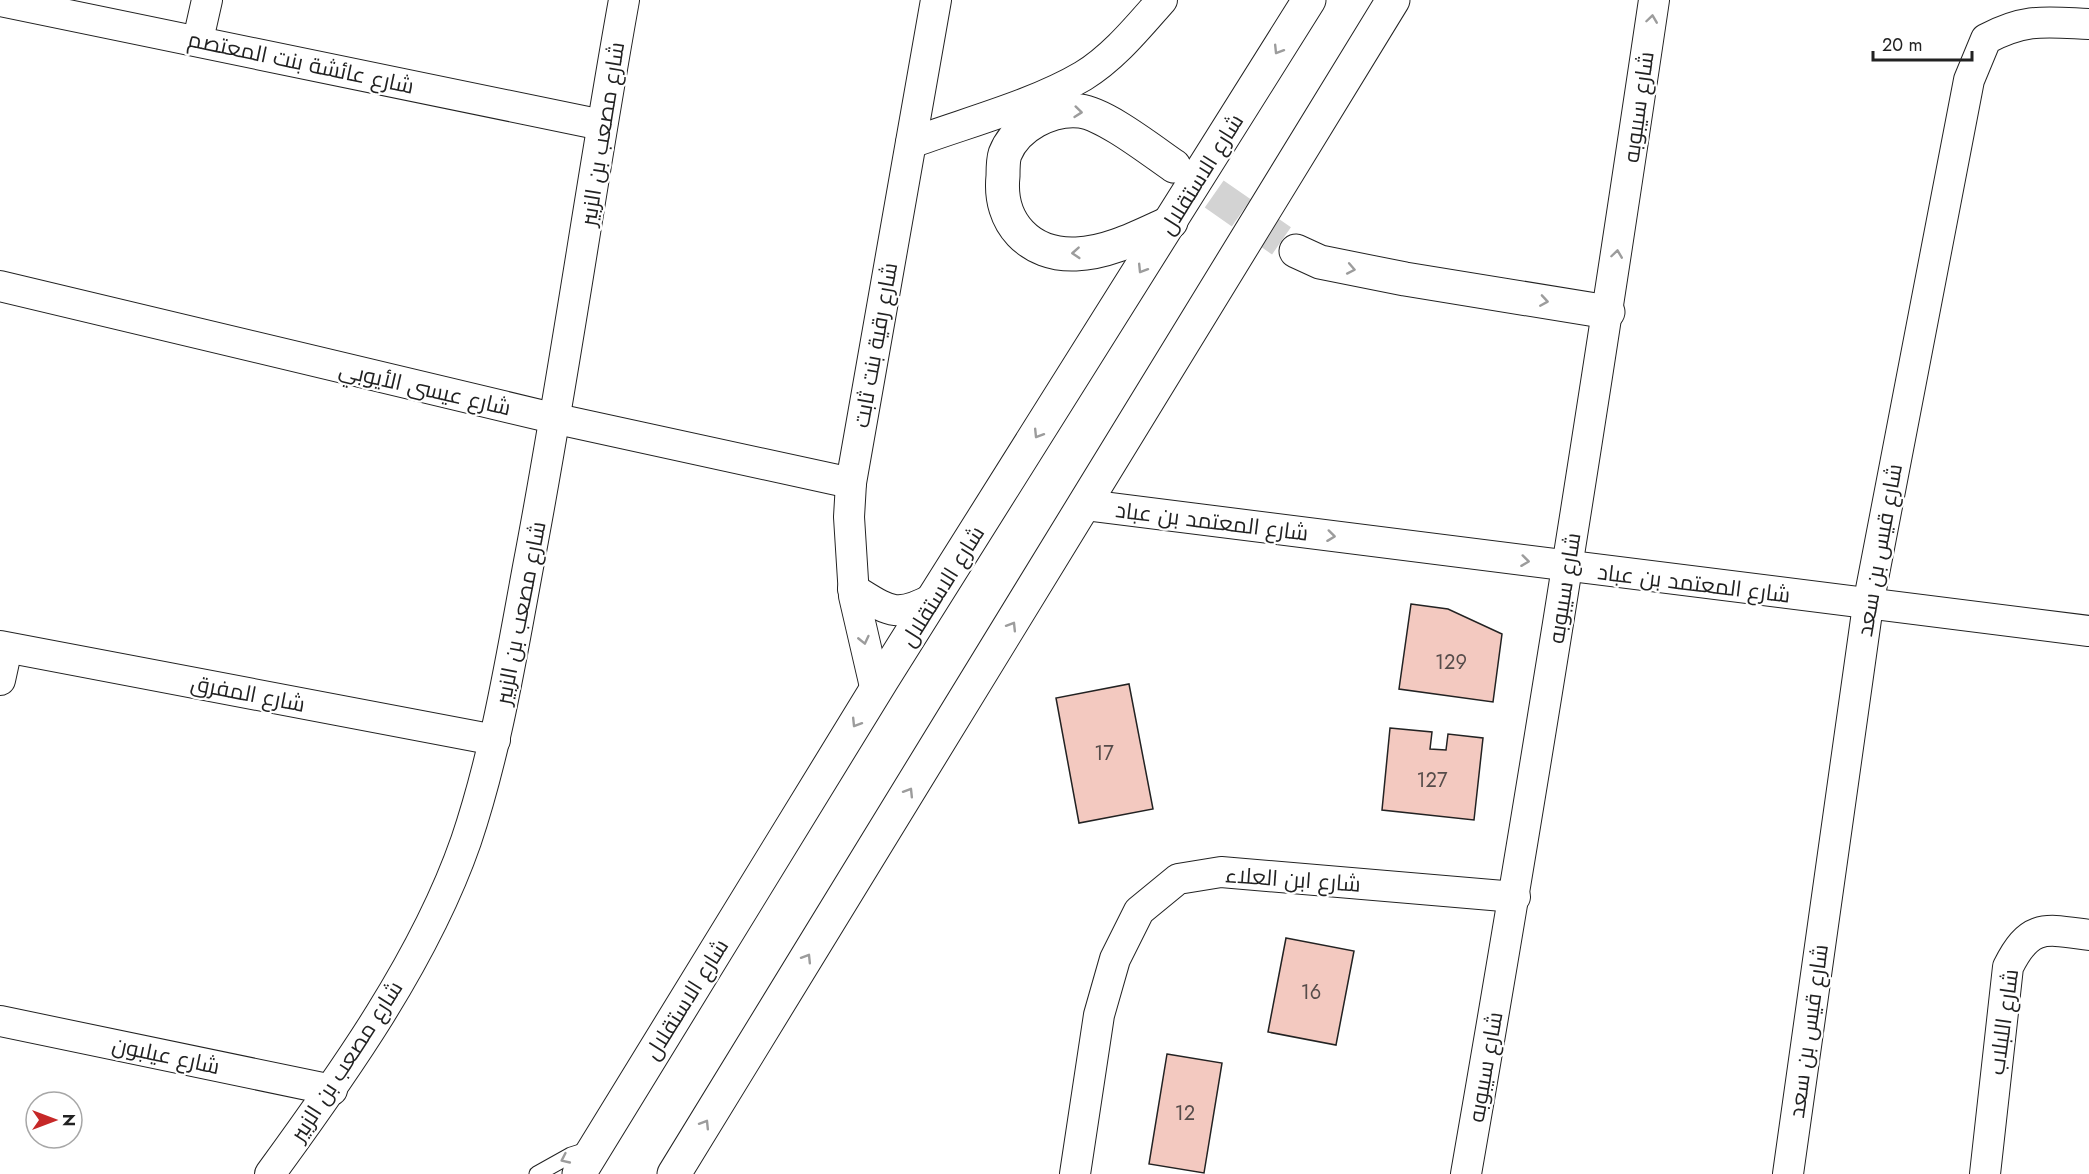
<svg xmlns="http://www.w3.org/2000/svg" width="2089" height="1174" viewBox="0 0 2089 1174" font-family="Jost,Cairo,sans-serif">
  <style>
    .building { fill: #f3c9c0; stroke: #222; stroke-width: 1.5 }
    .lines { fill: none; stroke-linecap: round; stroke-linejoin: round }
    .highway-tunnel { stroke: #d3d3d3; stroke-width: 33; stroke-dasharray: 33 16; stroke-linecap: butt }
    .lane-casing { stroke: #222; stroke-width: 17 }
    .street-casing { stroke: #222; stroke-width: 32 }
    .highway-casing { stroke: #222; stroke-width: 35 }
    .lane { stroke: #fff; stroke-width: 15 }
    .street { stroke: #fff; stroke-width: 30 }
    .highway { stroke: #fff; stroke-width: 33 }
    .oneway { stroke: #9c9c9c }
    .labels { text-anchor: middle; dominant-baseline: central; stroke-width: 4.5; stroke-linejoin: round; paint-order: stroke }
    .number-label { font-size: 20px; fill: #564c4a }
    .street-label { font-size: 22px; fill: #222; stroke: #fff }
  </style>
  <rect width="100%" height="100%" fill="#fff"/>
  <g class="building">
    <path d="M1411 604 1448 609 1502 634 1493 702 1399 689Z"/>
    <path d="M1129 684 1153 809 1079 823 1056 698Z"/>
    <path d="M1390 728 1432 732 1430 749 1446 750 1448 734 1483 738 1474 820 1382 810Z"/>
    <path d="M1286 938 1354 951 1336 1045 1268 1032Z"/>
    <path d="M1167 1054 1222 1063 1204 1173 1149 1164Z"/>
  </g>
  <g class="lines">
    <path class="highway-tunnel" d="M1174 166 1296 251"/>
    <g class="lane-casing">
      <path id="lane" d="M537 1174 571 1155 590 1149"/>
    </g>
    <g class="street-casing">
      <g id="street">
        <path d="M0 1 602 125"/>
        <path d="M198 40 207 0"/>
        <path d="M911 143C965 123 1034 105 1083 76 1114 57 1138 27 1162 0"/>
        <path d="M0 286 557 419 851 483"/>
        <path d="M1086 505 2089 631"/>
        <path d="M853 589C889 611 895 619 934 598"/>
        <path d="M0 646 495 740"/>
        <path d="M0 680 7 648"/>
        <path d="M876 691 854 596 849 517 851 483 936 0"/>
        <path d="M0 1021 332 1090"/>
        <path d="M270 1174C343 1074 425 959 466 841 496 752 511 659 528 567 564 379 590 189 624 0"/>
        <path d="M1075 1174 1099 1015 1115 959 1139 911 1178 879 1221 872 1515 897"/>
        <path d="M1466 1174C1534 784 1596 392 1654 0"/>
        <path d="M1788 1174 1868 605 1969 80 1986 39C2026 18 2045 22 2089 24"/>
        <path d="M1985 1174 2008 967C2030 923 2045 929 2089 935"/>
      </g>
    </g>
    <g class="highway-casing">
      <g id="highway">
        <path d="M1171 222C1142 235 1109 253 1076 254 1030 256 998 223 1003 176 1003 169 1003 160 1005 154 1016 126 1051 108 1080 111 1105 114 1152 151 1174 166"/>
        <path d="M1296 251 1320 262 1405 279 1608 312"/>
        <path d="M579 1174 882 680 1309 0"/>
        <path d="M674 1174 1393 0"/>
      </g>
    </g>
    <use href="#lane" class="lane"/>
    <use href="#street" class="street"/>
    <use href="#highway" class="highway"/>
  </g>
  <defs><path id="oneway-chevron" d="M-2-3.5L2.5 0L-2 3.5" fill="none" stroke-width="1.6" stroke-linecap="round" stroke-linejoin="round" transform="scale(1.5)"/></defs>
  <g class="oneway">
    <use href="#oneway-chevron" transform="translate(1652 19) rotate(-82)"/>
    <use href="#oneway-chevron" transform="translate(1278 50) rotate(122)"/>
    <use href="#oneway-chevron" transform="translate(1078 112) rotate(6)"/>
    <use href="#oneway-chevron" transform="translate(1076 253) rotate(176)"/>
    <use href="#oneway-chevron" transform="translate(1617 254) rotate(-82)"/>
    <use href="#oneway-chevron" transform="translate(1142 269) rotate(122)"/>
    <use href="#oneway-chevron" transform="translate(1351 269) rotate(11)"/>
    <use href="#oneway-chevron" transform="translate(1544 301) rotate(9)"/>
    <use href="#oneway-chevron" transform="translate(1038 434) rotate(122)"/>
    <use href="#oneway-chevron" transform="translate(1331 536) rotate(7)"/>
    <use href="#oneway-chevron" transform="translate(1525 561) rotate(7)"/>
    <use href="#oneway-chevron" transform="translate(1012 626) rotate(-58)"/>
    <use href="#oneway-chevron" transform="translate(864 640) rotate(77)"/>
    <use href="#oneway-chevron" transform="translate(856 723) rotate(122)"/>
    <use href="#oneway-chevron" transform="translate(909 792) rotate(-58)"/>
    <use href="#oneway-chevron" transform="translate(807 958) rotate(-58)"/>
    <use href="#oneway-chevron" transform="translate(705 1124) rotate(-58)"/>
    <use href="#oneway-chevron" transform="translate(565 1159) rotate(155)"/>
  </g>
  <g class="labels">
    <g class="number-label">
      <text x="1451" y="662">129</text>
      <text x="1104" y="753">17</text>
      <text x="1432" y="780">127</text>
      <text x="1311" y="992">16</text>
      <text x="1185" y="1113">12</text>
    </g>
    <g class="street-label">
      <text transform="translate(301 62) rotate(12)">شارع عائشة بنت المعتصم</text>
      <text transform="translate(1638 107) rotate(-82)">شارع سيبوبه</text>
      <text transform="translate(602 134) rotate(-81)">شارع مصعب بن الزبير</text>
      <text transform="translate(1201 174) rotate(-58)">شارع الاستقلال</text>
      <text transform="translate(875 345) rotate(-80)">شارع رقية بنت ثابت</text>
      <text transform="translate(425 388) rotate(13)">شارع عيسى الأيوبي</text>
      <text transform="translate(1212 521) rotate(7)">شارع المعتمد بن عباد</text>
      <text transform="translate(1879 550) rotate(-80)">شارع قيس بن سعد</text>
      <text transform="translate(1694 583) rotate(7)">شارع المعتمد بن عباد</text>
      <text transform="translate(942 586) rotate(-58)">شارع الاستقلال</text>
      <text transform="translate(1564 588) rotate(-81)">شارع سيبوبه</text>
      <text transform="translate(520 613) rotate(-79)">شارع مصعب بن الزبير</text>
      <text transform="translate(248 693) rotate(11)">شارع المفرق</text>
      <text transform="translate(1293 879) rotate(4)">شارع ابن العلاء</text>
      <text transform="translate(686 999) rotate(-58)">شارع الاستقلال</text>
      <text transform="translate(2003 1022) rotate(-82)">شارع اللبلاب</text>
      <text transform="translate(1808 1031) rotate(-82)">شارع قيس بن سعد</text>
      <text transform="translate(166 1055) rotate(12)">شارع عيلبون</text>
      <text transform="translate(346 1061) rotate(-57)">شارع مصعب بن الزبير</text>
      <text transform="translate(1485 1067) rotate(-80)">شارع سيبوبه</text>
    </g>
  </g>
  <g transform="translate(54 1120) rotate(90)"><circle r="28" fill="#ffffff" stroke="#a7a7a7" stroke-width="1.5"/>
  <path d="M0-4.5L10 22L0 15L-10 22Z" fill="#c62828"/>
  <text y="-9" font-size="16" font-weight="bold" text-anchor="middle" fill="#222222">N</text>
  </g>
  <path d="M1873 51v9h99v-9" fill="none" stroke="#222222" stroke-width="3"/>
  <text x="1882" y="51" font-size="18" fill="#222222" stroke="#ffffff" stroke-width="4.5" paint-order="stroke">20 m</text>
</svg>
